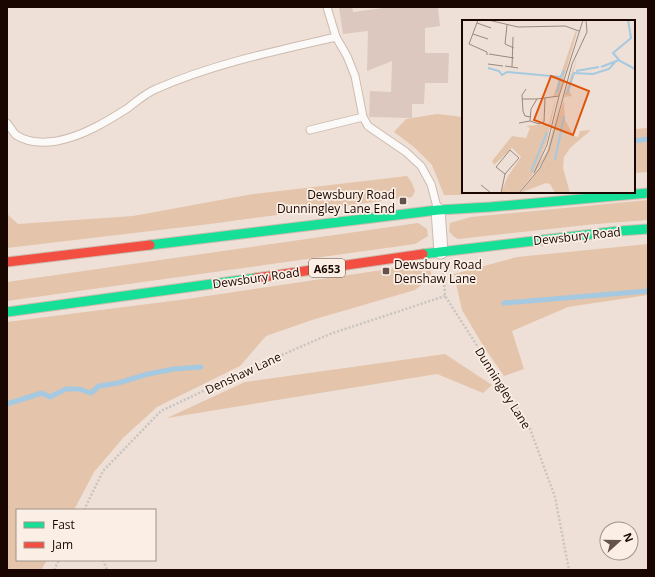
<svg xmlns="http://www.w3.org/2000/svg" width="655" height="577" viewBox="0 0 655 577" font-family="'Open Sans',sans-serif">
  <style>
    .green { fill: #e4c4ab }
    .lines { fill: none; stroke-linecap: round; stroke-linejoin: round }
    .stream { stroke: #a5c9e0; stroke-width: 5 }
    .building { fill: #dcc8be }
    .lane-casing { stroke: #cdbbae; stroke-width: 9 }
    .street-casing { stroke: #cdbbae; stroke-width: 15 }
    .fast-casing { stroke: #cdbbae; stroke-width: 11 }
    .jam-casing { stroke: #cdbbae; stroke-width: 11 }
    .path { stroke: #c9c4c0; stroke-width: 2.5; stroke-dasharray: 2 2; stroke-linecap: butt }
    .lane { stroke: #fcfaf9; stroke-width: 7 }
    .street { stroke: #fcfaf9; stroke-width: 13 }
    .fast { stroke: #16e098; stroke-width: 9 }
    .jam { stroke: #f24e42; stroke-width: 9 }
    .poi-dot { fill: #64524b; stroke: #fbefe5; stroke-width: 1.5 }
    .labels { text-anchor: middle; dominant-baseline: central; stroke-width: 3.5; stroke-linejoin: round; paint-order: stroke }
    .shield { fill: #fbefe5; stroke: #5e4c45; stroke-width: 1 }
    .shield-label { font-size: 11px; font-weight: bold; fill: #1a0600 }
    .poi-label { font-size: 12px; fill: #1a0600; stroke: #fbefe5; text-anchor: end }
    .street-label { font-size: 12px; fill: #1a0600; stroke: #fbefe5 }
    .inset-river { fill: none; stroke: #a5c9e0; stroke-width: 2 }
    .inset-road { fill: none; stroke: #998980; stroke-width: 1 }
    .view { fill: #de550b; fill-opacity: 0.15; stroke: #de550b; stroke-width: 2 }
    .inset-edge { fill: none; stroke: #1a0600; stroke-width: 2 }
  </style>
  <rect width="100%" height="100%" fill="#eee0d6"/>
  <g class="green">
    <path d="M437 114 463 117V192H481L458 195H444L432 165 414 147 394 132 406 119Z"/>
    <path d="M648 128V172L634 173V129Z"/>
    <path d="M407 176 412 183 415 191 412 197 210 224 7 248V214L18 224 133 216 253 194Z"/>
    <path d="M648 200V220L596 224 458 239 453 236 449 231 450 223 471 217Z"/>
    <path d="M418 223 427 229 428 236 415 244 7 301V282Z"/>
    <path d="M648 244V295L568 307 512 331 524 369 504 376 484 347 462 310 454 274 517 257Z"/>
    <path d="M409 266 430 269 432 277 415 290 312 320 266 336 240 366 157 407 123 438 94 472 74 510H17V560H47L41 570H7V322L187 299Z"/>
    <path d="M445 354 492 385 483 393 437 374 167 418 245 382Z"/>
  </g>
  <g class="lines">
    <g class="stream">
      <path d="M634 141 648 139"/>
      <path d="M504 303 648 291"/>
      <path d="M7 404 42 393 50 397 66 389H79L91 393 99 386 118 383 148 374 174 369 201 367"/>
    </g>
  </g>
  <path class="building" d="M339 7H352L353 12 391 7H438L440 26 425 28V53H449L448 83H425L424 104H412V118L369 117 370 91 391 92 392 61 367 71 368 31 343 34Z"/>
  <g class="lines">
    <g class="lane-casing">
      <g id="lane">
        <path d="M327 7 336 37 347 56 355 76 363 117 368 126 406 152 421 166 431 184 437 207"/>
        <path d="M7 123C10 127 13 132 16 135 28 143 44 143 57 141 83 136 106 122 128 108 137 101 146 93 156 89 213 64 275 51 336 37"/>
        <path d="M310 130 363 117"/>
      </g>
    </g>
    <g class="street-casing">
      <path id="street" d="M438 210 441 252"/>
    </g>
    <g class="fast-casing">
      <g id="fast">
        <path d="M150 245 438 210 490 207 648 193"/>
        <path d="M423 254 619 231 648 229"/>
        <path d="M7 312 256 278"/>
      </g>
    </g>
    <g class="jam-casing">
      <g id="jam">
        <path d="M7 262 150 245"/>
        <path d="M256 278 423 254"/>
      </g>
    </g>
    <g class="path">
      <path d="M443 269 445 296 529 426 555 497 569 570"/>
      <path d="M84 510 103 471 161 411 252 368 330 334 445 296"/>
      <path d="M103 560 107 570"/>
      <path d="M54 570 59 560"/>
    </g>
    <use href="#lane" class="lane"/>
    <use href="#street" class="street"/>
    <use href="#fast" class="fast"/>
    <use href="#jam" class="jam"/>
  </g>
  <g class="poi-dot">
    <rect x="399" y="197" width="8" height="8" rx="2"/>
    <rect x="382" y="267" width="8" height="8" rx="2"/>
  </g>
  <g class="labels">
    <rect class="shield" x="309" y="259" width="36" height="18" rx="3"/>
    <g class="shield-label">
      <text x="327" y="268">A653</text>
    </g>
    <g class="poi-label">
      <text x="395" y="194">Dewsbury Road<tspan x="395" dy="14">Dunningley Lane End</tspan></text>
      <text x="394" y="264" text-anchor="start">Dewsbury Road<tspan x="394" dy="14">Denshaw Lane</tspan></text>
    </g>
    <g class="street-label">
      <text transform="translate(577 236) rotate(-6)">Dewsbury Road</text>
      <text transform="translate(256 278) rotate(-8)">Dewsbury Road</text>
      <text transform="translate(243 373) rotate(-25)">Denshaw Lane</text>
      <text transform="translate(503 388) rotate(58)">Dunningley Lane</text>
    </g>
  </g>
  <g transform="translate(462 20)">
    <rect width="173" height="173" fill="#eee0d6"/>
    <path d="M114 10 115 12 97 75 91 77ZM115 37 107 70 110 76 102 77ZM94 77 85 121 75 147 85 131 99 77 89 123 81 142 56 173V171L54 173H39L46 156 59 137 50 128 32 145 30 141 50 116 64 118 68 108 64 106 87 104ZM102 80 103 100 112 116 116 117 118 111 129 110 108 128 102 137 101 148 108 173H93L88 164 84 163 58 173 81 144Z" fill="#e4c4ab"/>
    <path class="inset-river" d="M166 0 169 18 151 33 158 41 173 49M139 47 157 40M26 48 37 51 40 55 45 52 99 57 102 50M114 51 137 47M95 73 98 58M105 74 112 53 131 54 147 49 153 42M93 140 102 96M69 152 85 112"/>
    <path class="inset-road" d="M16 0 7 24 25 32V35M26 0 56 7 103 6 117 11M15 3 29 8M45 5 43 24 52 28M11 14 26 19M27 34 52 38M26 44 41 46M43 46 56 48M50 47 51 17M64 69 60 75 61 91 63 96 69 97M60 79H75M68 101 77 104 82 102 83 78M57 103 68 101 69 89 75 79 97 76M72 153 85 125 97 76 121 0M19 165 29 173M39 173 43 154 34 147 48 130 57 138 43 154M57 173 78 148 87 130 110 44 125 12 124 0"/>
    <path class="view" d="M89 56 127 71 111 115 72 100Z"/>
    <rect width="173" height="173" class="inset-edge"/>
  </g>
  <rect width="655" height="577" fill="none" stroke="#1a0600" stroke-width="16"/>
  <rect x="16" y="509" width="140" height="52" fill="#fbefe5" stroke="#a19289"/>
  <rect x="24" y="522" width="20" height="6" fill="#16e098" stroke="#a19289"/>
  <text x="52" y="529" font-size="12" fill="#1a0600">Fast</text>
  <rect x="24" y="542" width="20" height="6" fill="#f24e42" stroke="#a19289"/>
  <text x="52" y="549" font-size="12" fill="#1a0600">Jam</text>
  <g transform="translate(619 541) rotate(69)"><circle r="19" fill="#fbefe5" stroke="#a19289"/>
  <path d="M0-3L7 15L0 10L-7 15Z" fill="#64524b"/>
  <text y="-6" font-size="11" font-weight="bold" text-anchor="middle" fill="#1a0600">N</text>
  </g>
</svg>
